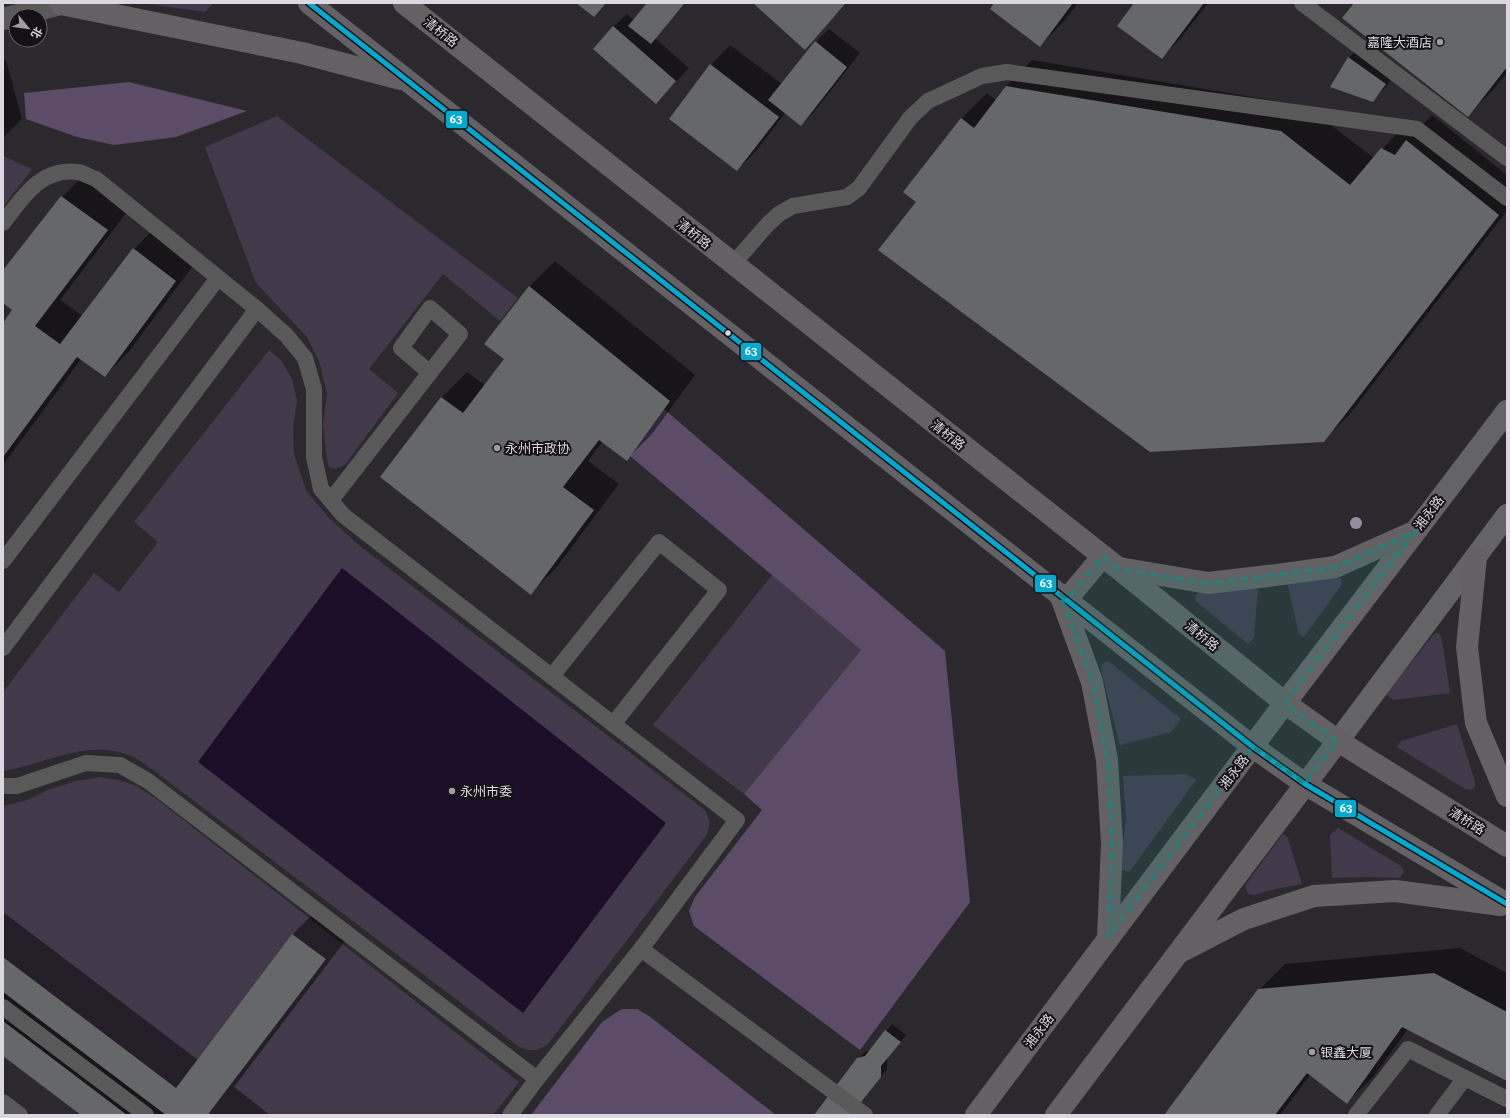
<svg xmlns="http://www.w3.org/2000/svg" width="1510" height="1118" viewBox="0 0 1510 1118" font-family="'Roboto Serif','Noto Sans SC',serif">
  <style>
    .green { fill: #42394b }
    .forest { fill: #5c4c68 }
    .water { fill: #1d0e27 }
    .shadow { fill: #0007 }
    .building { fill: #666768 }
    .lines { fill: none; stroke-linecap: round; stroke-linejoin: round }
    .service { stroke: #5a595a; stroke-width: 16 }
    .tertiary { stroke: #5a595a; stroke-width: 22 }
    .secondary { stroke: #646365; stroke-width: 22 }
    .primary { stroke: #636164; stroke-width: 22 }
    .bus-1-casing { stroke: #131115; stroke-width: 8 }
    .bus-1 { stroke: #00a9ce; stroke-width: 5 }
    .tree { fill: #978ba0 }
    .marked { fill: #248079; fill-opacity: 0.2; stroke: #248079; stroke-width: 3; stroke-dasharray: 8 5; stroke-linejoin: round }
    .poi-dot { fill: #9e9ba1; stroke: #131115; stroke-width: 1.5 }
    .bus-dot { fill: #dcd8df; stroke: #131115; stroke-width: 1.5 }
    .labels { text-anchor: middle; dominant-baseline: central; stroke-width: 4; stroke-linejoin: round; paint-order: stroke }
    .street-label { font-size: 13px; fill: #dcd8df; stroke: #131115 }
    .poi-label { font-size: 13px; fill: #dcd8df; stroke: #131115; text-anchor: start }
    .line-badge { stroke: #131115; stroke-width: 1.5 }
    .badge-label { font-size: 11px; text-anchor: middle; font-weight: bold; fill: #fff }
  </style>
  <rect width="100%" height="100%" fill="#2c292e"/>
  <g class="green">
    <path d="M142 3H214L205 12Z"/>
    <path d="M277 116 518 298 500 321 443 274 369 369 398 393 345 465 335 469 329 467 327 460 323 425 327 393 319 361 307 337 256 283 205 147Z"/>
    <path d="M3 156 32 169 3 207Z"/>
    <path d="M269 350 281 360 292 379 297 401 293 427 294 454 306 490 328 517 361 547 705 810C711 820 710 826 706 836L548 1044C536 1052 531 1052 518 1046L173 785C163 778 142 760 131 756 85 738 48 764 3 771V692L94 573 119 592 158 542 134 522Z"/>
    <path d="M772 575 861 650 744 794 653 725Z"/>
    <path d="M1337 576 1341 579 1342 584 1304 637 1299 634 1287 582Z"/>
    <path d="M1258 586 1254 638 1248 644 1196 601 1195 596 1200 592Z"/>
    <path d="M1437 633 1440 634 1442 640 1450 693 1393 700 1386 694 1433 635Z"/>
    <path d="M1108 661 1181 719 1171 732 1120 745 1101 670 1102 664Z"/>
    <path d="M1457 724 1475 782V787L1471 790 1465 789 1397 747 1401 741Z"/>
    <path d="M1186 774 1196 780 1130 871H1125L1121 868 1126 817 1123 776Z"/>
    <path d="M100 777 119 780 137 786 158 800 519 1082 493 1115H211L209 1113 325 959 292 934 176 1088 3 957V806L27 800 50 789 76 781Z"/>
    <path d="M1338 828 1401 866 1404 871 1402 875 1399 878 1367 877 1332 878 1330 835Z"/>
    <path d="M1283 834 1288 838 1302 884 1276 889 1254 895 1249 894 1246 890V884Z"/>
  </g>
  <g class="forest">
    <path d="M129 82 247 111 176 137 114 145 77 137 26 119 24 93Z"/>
    <path d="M664 409 945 651 970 902 860 1050 694 926 689 911 695 897 762 810 744 794 861 650 630 456Z"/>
    <path d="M622 1009H637L649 1016 776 1115H531L602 1022Z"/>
  </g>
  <path class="water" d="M342 568 666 823 523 1013 198 762Z"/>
  <g class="shadow">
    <path d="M648 3H686L655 38 689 68 656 103 613 27 627 14 634 20Z"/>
    <path d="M755 3H847L805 48Z"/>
    <path d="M996 3H1078L1065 20 1040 46Z"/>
    <path d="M1135 3H1208L1181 38 1161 58Z"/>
    <path d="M1355 3H1507V73L1493 90 1468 115Z"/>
    <path d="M829 29 860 53 814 112 801 125 785 113 757 150 737 170 711 65 730 45 782 84 816 42Z"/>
    <path d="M1362 44 1398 70 1386 87 1372 101 1349 58Z"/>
    <path d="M6 60 22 119 3 138V61Z"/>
    <path d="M1032 60 1306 106 1374 158 1407 123 1418 129 1432 115 1507 175V211L1349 415 1323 441 917 202 905 192 962 118 987 93 996 100 1006 86Z"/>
    <path d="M88 171 133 204 60 300 83 316 134 249 160 223 201 255 130 350 105 376 81 359 3 465V325L14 310 3 302V272L62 197Z"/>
    <path d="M555 261 695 375 652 434 627 459 603 441 588 461 619 484 556 568 531 593 441 398 467 372 485 385 506 358 529 287Z"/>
    <path d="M318 909 351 933 234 1087 270 1115H83L3 1055V912L198 1060 293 934Z"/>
    <path d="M1460 948 1507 973V1080L1408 1029 1373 1077 1347 1102 1310 1075 1280 1115H1166L1259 990 1285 964Z"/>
    <path d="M892 1024 906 1035 887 1058V1069L852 1115H815L858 1059 865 1052 871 1050Z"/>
  </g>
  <g class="building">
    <path d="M576 3H606L594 17Z"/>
    <path d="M647 3H685L651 44 628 26Z"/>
    <path d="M753 3H846L805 50Z"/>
    <path d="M994 3H1073L1040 47 990 9Z"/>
    <path d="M1134 3H1204L1162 59 1117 26Z"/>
    <path d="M1354 3H1507V67L1468 117 1342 18Z"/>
    <path d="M613 26 676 81 656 104 593 49Z"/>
    <path d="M815 41 847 67 801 126 768 100Z"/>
    <path d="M1348 57 1386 84 1373 102 1330 87Z"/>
    <path d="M710 64 779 117 737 171 669 119Z"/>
    <path d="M1006 86 1281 131 1350 185 1381 148 1395 155 1406 140 1499 215 1324 442 1150 452 878 250 916 202 903 192 961 118 974 128Z"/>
    <path d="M61 196 108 230 35 326 60 344 133 248 176 281 105 377 77 357 3 457V323L12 310 3 303V270Z"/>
    <path d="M529 286 670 401 627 461 599 440 563 487 594 510 531 595 380 477 441 397 463 413 504 359 484 344Z"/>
    <path d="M292 934 326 959 209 1113 211 1115H166L3 992V957L176 1088Z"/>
    <path d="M1434 973 1507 1012V1081L1402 1027 1347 1104 1307 1073 1275 1115H1164L1258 989Z"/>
    <path d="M3 1021 127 1115H81L3 1056Z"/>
    <path d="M885 1030 901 1042 881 1066V1077L851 1115H814L857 1058 865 1056Z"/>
  </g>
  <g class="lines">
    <g class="service">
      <path d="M1302 3 1507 158"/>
      <path d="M3 223C23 197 41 167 78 172 84 173 90 177 96 179L257 309"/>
      <path d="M733 264 768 224 779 214 793 206 847 197 859 188 910 118 928 101 982 76 1007 72 1417 129 1507 198"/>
      <path d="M331 500 460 334 430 308 401 348 430 373"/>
      <path d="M3 561 218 278"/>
      <path d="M3 648 257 309 287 336 305 358 314 389V457L321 489 343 515 737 820 641 949 537 1079 148 781 120 765 86 763 17 786H3"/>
      <path d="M552 676 659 542 719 590 614 723"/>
      <path d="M641 949 865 1115"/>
      <path d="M3 1007 146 1115"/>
      <path d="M3 1102 20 1115"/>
      <path d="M510 1115 537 1079"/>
      <path d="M1356 1115 1408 1049 1465 1078"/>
      <path d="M1437 1115 1465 1078 1507 1099"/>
    </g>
    <path class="tertiary" d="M3 19 64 3"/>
    <g class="secondary">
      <path d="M1285 703 1507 411"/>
      <path d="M1338 741 1507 515"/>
    </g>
    <g class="primary">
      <path d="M309 3 1253 747 1305 784 1507 904"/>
      <path d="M404 3 1118 568 1285 703 1338 741 1507 846"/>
      <path d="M61 4 302 53 401 79"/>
      <path d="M1476 557 1467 647 1474 707 1476 723 1507 796"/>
      <path d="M1119 568 1208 583 1268 576 1335 567 1416 531"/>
      <path d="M1060 594 1092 682 1107 760 1112 843 1108 937"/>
      <path d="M1067 599 1103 556"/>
      <path d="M1184 950 1244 919 1314 896 1395 891 1501 905"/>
      <path d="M976 1115 1285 703"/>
      <path d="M1056 1115 1338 741"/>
    </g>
    <g class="bus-1-casing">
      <path id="bus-1" d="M309 3 1253 747 1305 784 1507 904"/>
    </g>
    <use href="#bus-1" class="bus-1"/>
  </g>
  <circle class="tree" cx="1356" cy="523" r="6"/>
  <path class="marked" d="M1416 531 1285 703 1338 741 1305 784 1253 747 1108 937 1112 843 1107 760 1092 682 1060 594 1067 599 1103 556 1118 568 1208 583 1335 567Z"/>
  <g class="poi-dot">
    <circle cx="1440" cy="42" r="4"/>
    <circle cx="497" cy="448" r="4"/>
    <circle cx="452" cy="791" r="4"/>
    <circle cx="1312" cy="1052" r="4"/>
  </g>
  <circle class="bus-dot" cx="728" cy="333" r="3.5"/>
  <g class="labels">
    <g class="street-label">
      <text transform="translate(441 32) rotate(38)">清桥路</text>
      <text transform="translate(694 234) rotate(38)">清桥路</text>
      <text transform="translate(948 435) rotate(38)">清桥路</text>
      <text transform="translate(1429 513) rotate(-53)">湘永路</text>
      <text transform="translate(1202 636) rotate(39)">清桥路</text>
      <text transform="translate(1234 772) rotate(-53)">湘永路</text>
      <text transform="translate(1467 821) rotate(32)">清桥路</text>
      <text transform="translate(1039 1031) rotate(-53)">湘永路</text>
    </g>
    <g class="poi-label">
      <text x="1432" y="42" text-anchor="end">嘉隆大酒店</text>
      <text x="505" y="448">永州市政协</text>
      <text x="460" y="791">永州市委</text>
      <text x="1320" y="1052">银鑫大厦</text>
    </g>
  </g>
  <g class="line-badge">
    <rect x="445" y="110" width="23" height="19" rx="4" fill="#00a9ce"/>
    <rect x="740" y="342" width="22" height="19" rx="4" fill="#00a9ce"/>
    <rect x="1034" y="574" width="23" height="19" rx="4" fill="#00a9ce"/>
    <rect x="1334" y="799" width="23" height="19" rx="4" fill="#00a9ce"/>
  </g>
  <g class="badge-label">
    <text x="456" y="123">63</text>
    <text x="751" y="355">63</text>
    <text x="1046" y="587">63</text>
    <text x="1346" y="812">63</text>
  </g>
  <rect width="1510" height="1118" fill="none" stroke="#dcd8df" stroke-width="8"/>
  <g transform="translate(28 28) rotate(119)"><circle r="19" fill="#131115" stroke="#636166"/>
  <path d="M0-3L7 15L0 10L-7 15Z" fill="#9e9ba1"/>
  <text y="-6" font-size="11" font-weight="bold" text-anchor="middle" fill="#dcd8df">北</text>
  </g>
</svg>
